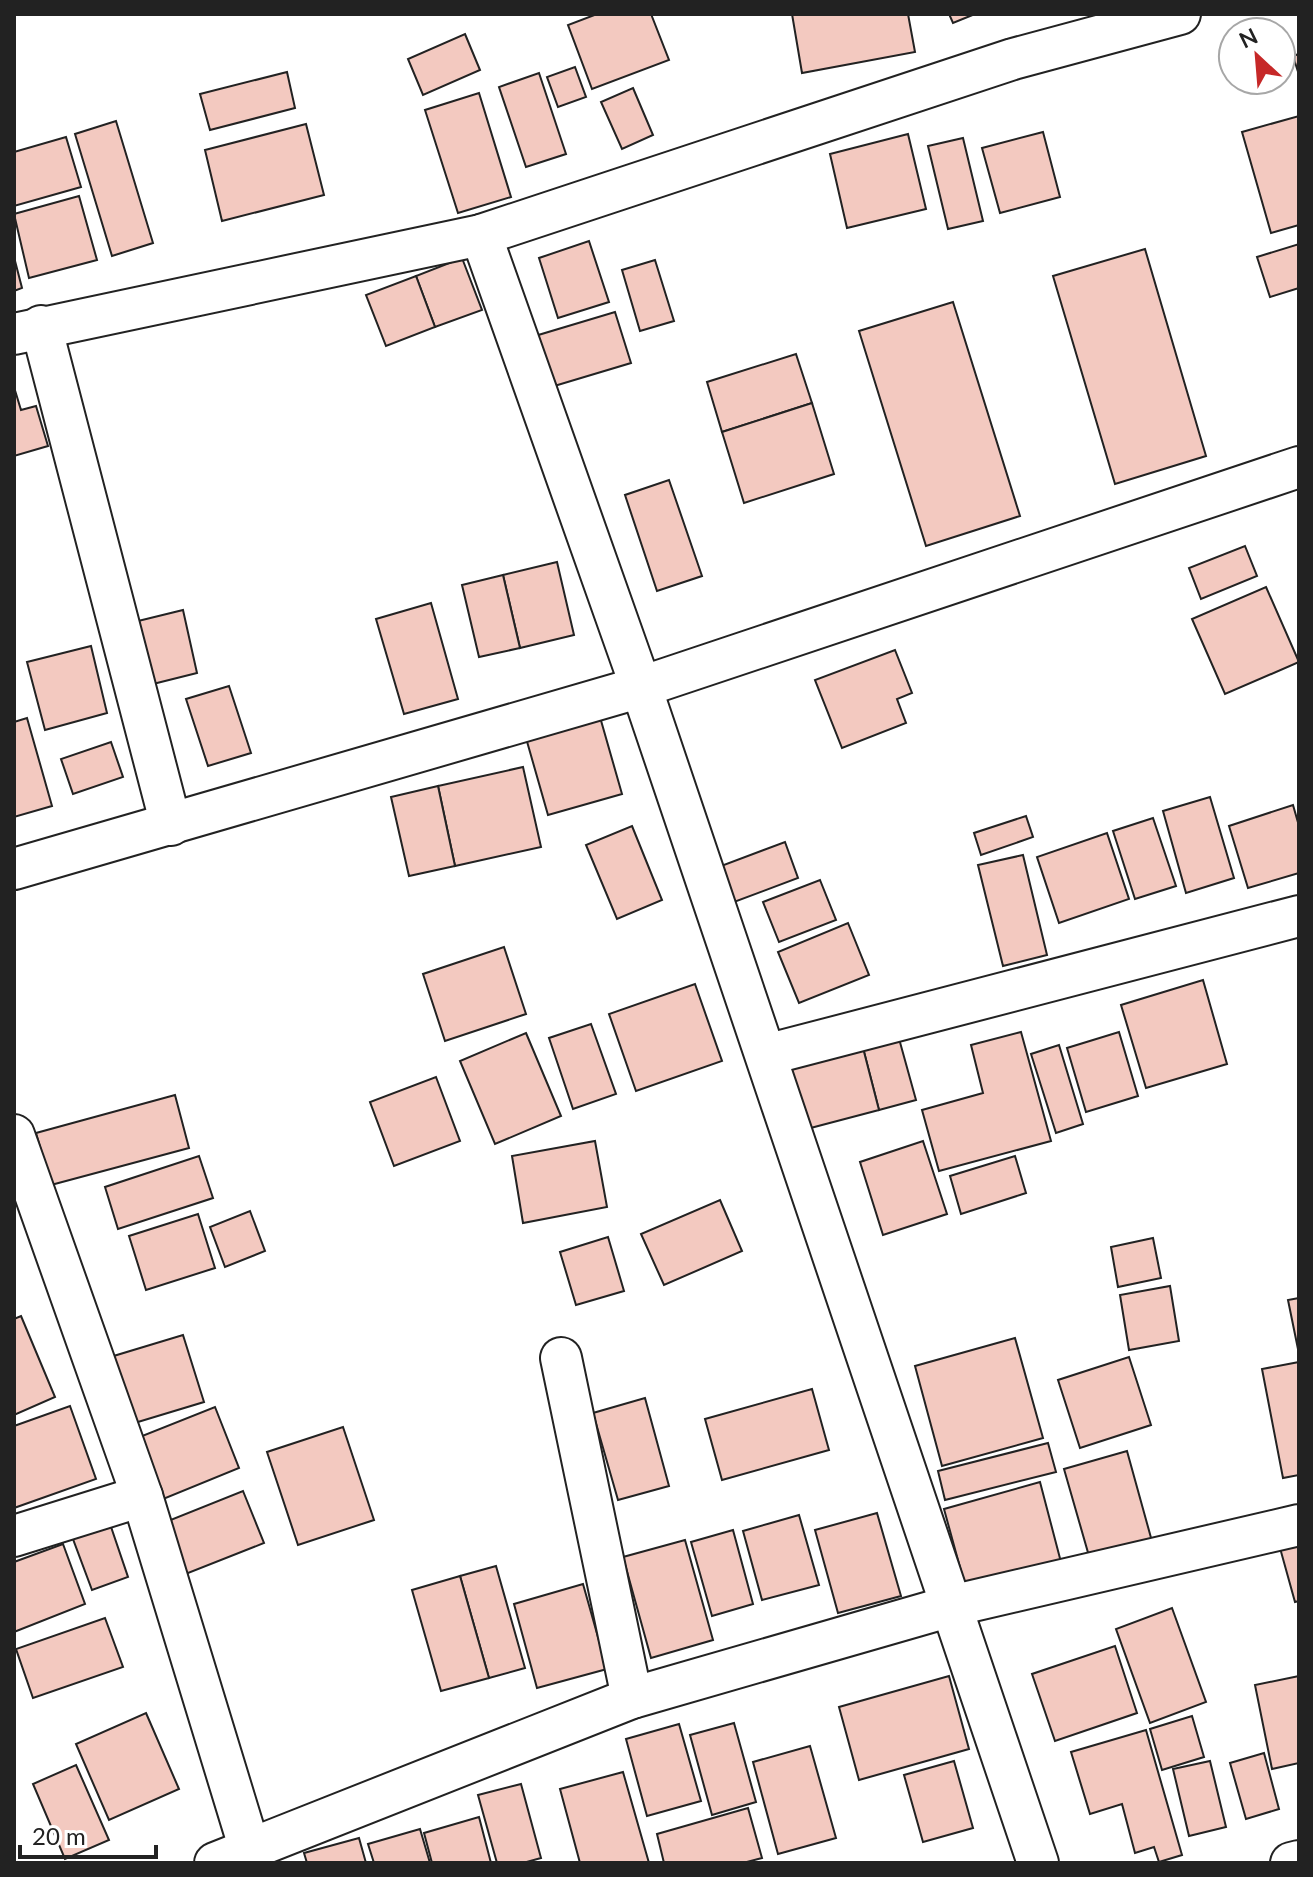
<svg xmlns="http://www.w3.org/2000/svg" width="1313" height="1877" viewBox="0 0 1313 1877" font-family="Lato,sans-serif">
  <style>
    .building { fill: #f3c9c0; stroke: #222; stroke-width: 2 }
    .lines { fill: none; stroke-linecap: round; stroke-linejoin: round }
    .street-casing { stroke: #222; stroke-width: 44 }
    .street { stroke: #fff; stroke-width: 40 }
  </style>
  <rect width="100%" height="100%" fill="#fff"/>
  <g class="building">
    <path d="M597 14H651L669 60 592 89 568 25Z"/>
    <path d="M792 14H908L915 52 802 73Z"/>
    <path d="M949 14H975L953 23Z"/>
    <path d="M465 34 480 70 423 95 408 59Z"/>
    <path d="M1299 54V75L1293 56Z"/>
    <path d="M575 67 586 97 558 107 547 77Z"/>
    <path d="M287 72 295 108 210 130 200 94Z"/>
    <path d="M539 73 566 154 526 167 499 87Z"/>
    <path d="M633 88 653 135 622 149 601 102Z"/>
    <path d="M479 93 511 197 458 213 425 110Z"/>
    <path d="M1299 116V225L1271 233 1242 132Z"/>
    <path d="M116 121 153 243 112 256 75 134Z"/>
    <path d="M306 124 324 195 222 221 205 150Z"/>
    <path d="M1043 132 1060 197 1000 213 982 148Z"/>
    <path d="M908 134 926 209 847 228 830 154Z"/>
    <path d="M66 137 81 187 14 206V152Z"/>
    <path d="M963 138 983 221 948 229 928 146Z"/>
    <path d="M79 196 97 260 29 278 14 214Z"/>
    <path d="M589 241 609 302 558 318 539 258Z"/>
    <path d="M1299 244V288L1270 297 1257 257Z"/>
    <path d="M1145 249 1206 456 1115 484 1053 276Z"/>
    <path d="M14 257 22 288 14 291Z"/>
    <path d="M462 258 482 310 435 327 416 276Z"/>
    <path d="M655 260 674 321 640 331 622 270Z"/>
    <path d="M416 276 435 327 386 346 366 295Z"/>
    <path d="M953 302 1020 516 926 546 859 331Z"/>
    <path d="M615 312 631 363 551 387 535 336Z"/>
    <path d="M796 354 812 403 722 432 707 382Z"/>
    <path d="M14 387 21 410 36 406 48 446 14 456Z"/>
    <path d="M812 403 834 474 744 503 722 432Z"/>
    <path d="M669 480 702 576 657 591 625 495Z"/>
    <path d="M1245 546 1257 576 1201 599 1189 568Z"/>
    <path d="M557 562 574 635 520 648 503 575Z"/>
    <path d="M503 575 520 648 479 657 462 585Z"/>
    <path d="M1266 587 1299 662 1225 694 1192 619Z"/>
    <path d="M431 603 458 699 404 714 376 619Z"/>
    <path d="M183 610 197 673 149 685 134 622Z"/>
    <path d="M91 646 107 713 45 730 27 662Z"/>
    <path d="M895 650 912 693 897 699 906 723 842 748 815 680Z"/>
    <path d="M229 686 251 753 208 766 186 699Z"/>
    <path d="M600 717 622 794 548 815 526 738Z"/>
    <path d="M27 718 52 806 14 817V722Z"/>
    <path d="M111 742 123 777 73 794 61 759Z"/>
    <path d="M523 767 541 847 455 866 438 786Z"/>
    <path d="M438 786 455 866 409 876 391 797Z"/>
    <path d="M1210 797 1234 878 1186 893 1163 811Z"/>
    <path d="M1293 805 1299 826V873L1248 888 1229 826Z"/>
    <path d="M1026 816 1033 837 981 855 974 833Z"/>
    <path d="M1153 818 1176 886 1135 899 1113 831Z"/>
    <path d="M632 826 662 900 617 919 586 845Z"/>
    <path d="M1107 833 1129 899 1059 923 1037 857Z"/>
    <path d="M785 842 798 878 726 905 713 869Z"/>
    <path d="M1023 855 1047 955 1003 966 978 865Z"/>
    <path d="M820 880 836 920 779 942 763 902Z"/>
    <path d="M848 923 869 975 799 1003 778 952Z"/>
    <path d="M504 947 526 1014 445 1041 423 974Z"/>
    <path d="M1203 980 1227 1064 1146 1088 1121 1005Z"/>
    <path d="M695 984 722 1061 636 1091 609 1014Z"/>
    <path d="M591 1024 616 1094 573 1109 549 1038Z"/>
    <path d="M1021 1032 1051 1141 939 1171 922 1110 983 1093 971 1045Z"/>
    <path d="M1119 1032 1138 1096 1086 1112 1067 1048Z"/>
    <path d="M526 1033 561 1116 495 1144 460 1061Z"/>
    <path d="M898 1035 916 1100 879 1110 862 1044Z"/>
    <path d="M862 1044 879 1110 803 1130 785 1065Z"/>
    <path d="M1059 1045 1083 1124 1056 1133 1031 1054Z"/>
    <path d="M436 1077 460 1141 394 1166 370 1102Z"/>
    <path d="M175 1095 189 1148 51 1185 36 1133Z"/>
    <path d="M595 1141 607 1207 523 1223 512 1156Z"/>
    <path d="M923 1141 947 1214 883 1235 860 1162Z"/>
    <path d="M199 1156 213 1198 118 1229 105 1187Z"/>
    <path d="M1015 1156 1026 1193 961 1214 950 1176Z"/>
    <path d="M720 1200 742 1251 664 1285 641 1234Z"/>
    <path d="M250 1211 265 1251 225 1267 210 1227Z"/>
    <path d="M198 1214 215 1268 146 1290 129 1236Z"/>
    <path d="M608 1237 624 1291 576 1305 560 1252Z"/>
    <path d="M1153 1238 1161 1278 1118 1287 1111 1247Z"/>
    <path d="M1170 1286 1179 1341 1129 1350 1120 1295Z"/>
    <path d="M1299 1298V1354L1288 1300Z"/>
    <path d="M21 1316 55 1397 14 1415V1319Z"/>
    <path d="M183 1335 204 1402 128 1425 107 1358Z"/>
    <path d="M1015 1338 1043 1438 942 1466 915 1366Z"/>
    <path d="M1129 1357 1151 1425 1080 1448 1058 1380Z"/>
    <path d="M1299 1362V1475L1283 1478 1262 1369Z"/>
    <path d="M812 1389 829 1450 722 1480 705 1419Z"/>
    <path d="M645 1398 669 1486 618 1500 593 1413Z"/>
    <path d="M70 1406 96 1479 14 1508V1426Z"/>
    <path d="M215 1407 239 1468 151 1504 127 1442Z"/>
    <path d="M343 1427 374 1520 298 1545 267 1452Z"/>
    <path d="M1048 1443 1056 1472 945 1500 938 1471Z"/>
    <path d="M1127 1451 1153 1545 1091 1563 1064 1469Z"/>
    <path d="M1040 1482 1062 1566 967 1593 944 1509Z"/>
    <path d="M243 1491 264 1543 178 1577 158 1525Z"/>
    <path d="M877 1513 901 1596 838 1613 815 1530Z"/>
    <path d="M799 1515 819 1585 762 1600 743 1531Z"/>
    <path d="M108 1518 128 1577 92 1590 70 1531Z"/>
    <path d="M733 1530 753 1604 712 1616 691 1542Z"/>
    <path d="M685 1540 713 1640 651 1658 623 1557Z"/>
    <path d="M1299 1542V1601L1295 1602 1280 1548Z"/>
    <path d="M63 1544 85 1604 14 1632V1562Z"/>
    <path d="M496 1566 525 1668 489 1678 460 1576Z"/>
    <path d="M460 1576 489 1678 441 1691 412 1590Z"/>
    <path d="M583 1584 607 1669 537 1688 514 1604Z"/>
    <path d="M1172 1608 1206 1702 1150 1723 1116 1629Z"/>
    <path d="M105 1618 123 1667 33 1698 16 1649Z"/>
    <path d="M1115 1646 1137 1713 1055 1741 1032 1674Z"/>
    <path d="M949 1676 969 1749 859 1780 839 1707Z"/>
    <path d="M1299 1676V1763L1272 1769 1255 1685Z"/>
    <path d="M146 1713 179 1789 109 1820 76 1744Z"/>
    <path d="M1192 1716 1204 1757 1162 1770 1150 1729Z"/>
    <path d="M734 1723 756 1802 712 1815 690 1735Z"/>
    <path d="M679 1724 701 1801 647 1816 626 1739Z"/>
    <path d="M1146 1730 1182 1855 1159 1862 1154 1847 1135 1853 1122 1804 1090 1814 1071 1752Z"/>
    <path d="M810 1746 836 1838 778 1854 753 1762Z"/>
    <path d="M1264 1753 1279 1809 1246 1819 1230 1763Z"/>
    <path d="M954 1761 973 1828 923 1842 904 1775Z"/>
    <path d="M1210 1761 1226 1827 1189 1836 1173 1769Z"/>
    <path d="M76 1765 109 1840 65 1859 33 1784Z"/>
    <path d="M623 1772 649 1863H580L560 1789Z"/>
    <path d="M521 1784 541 1858 523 1863H497L478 1795Z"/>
    <path d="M748 1808 762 1858 743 1863H664L657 1834Z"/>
    <path d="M479 1817 491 1863H432L424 1833Z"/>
    <path d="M420 1829 430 1863H374L368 1844Z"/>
    <path d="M359 1838 366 1863H307L304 1853Z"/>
  </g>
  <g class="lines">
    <g class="street-casing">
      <g id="street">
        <path d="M481 235 641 687 1038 1863"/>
        <path d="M41 326 171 825"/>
        <path d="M14 334 481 235 1013 59 1180 14"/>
        <path d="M14 869 641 687 1299 467"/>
        <path d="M766 1055 1299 916"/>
        <path d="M14 1135 142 1496 254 1863"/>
        <path d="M561 1358 632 1698"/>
        <path d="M14 1536 142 1496"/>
        <path d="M215 1863 632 1698 951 1606 1299 1525"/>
        <path d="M1291 1863 1299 1861"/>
      </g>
    </g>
    <use href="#street" class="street"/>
  </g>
  <rect width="1313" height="1877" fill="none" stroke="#222222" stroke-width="32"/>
  <g transform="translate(1257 56) rotate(334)"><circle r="38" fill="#ffffff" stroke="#a7a7a7" stroke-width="2"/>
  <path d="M0-6L14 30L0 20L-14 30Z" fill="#c62828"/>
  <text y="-12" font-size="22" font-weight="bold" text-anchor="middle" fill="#222222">N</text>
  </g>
  <path d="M20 1845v12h136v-12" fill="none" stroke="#222222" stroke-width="4"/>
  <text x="32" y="1845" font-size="24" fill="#222222" stroke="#ffffff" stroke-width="6" paint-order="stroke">20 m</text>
</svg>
